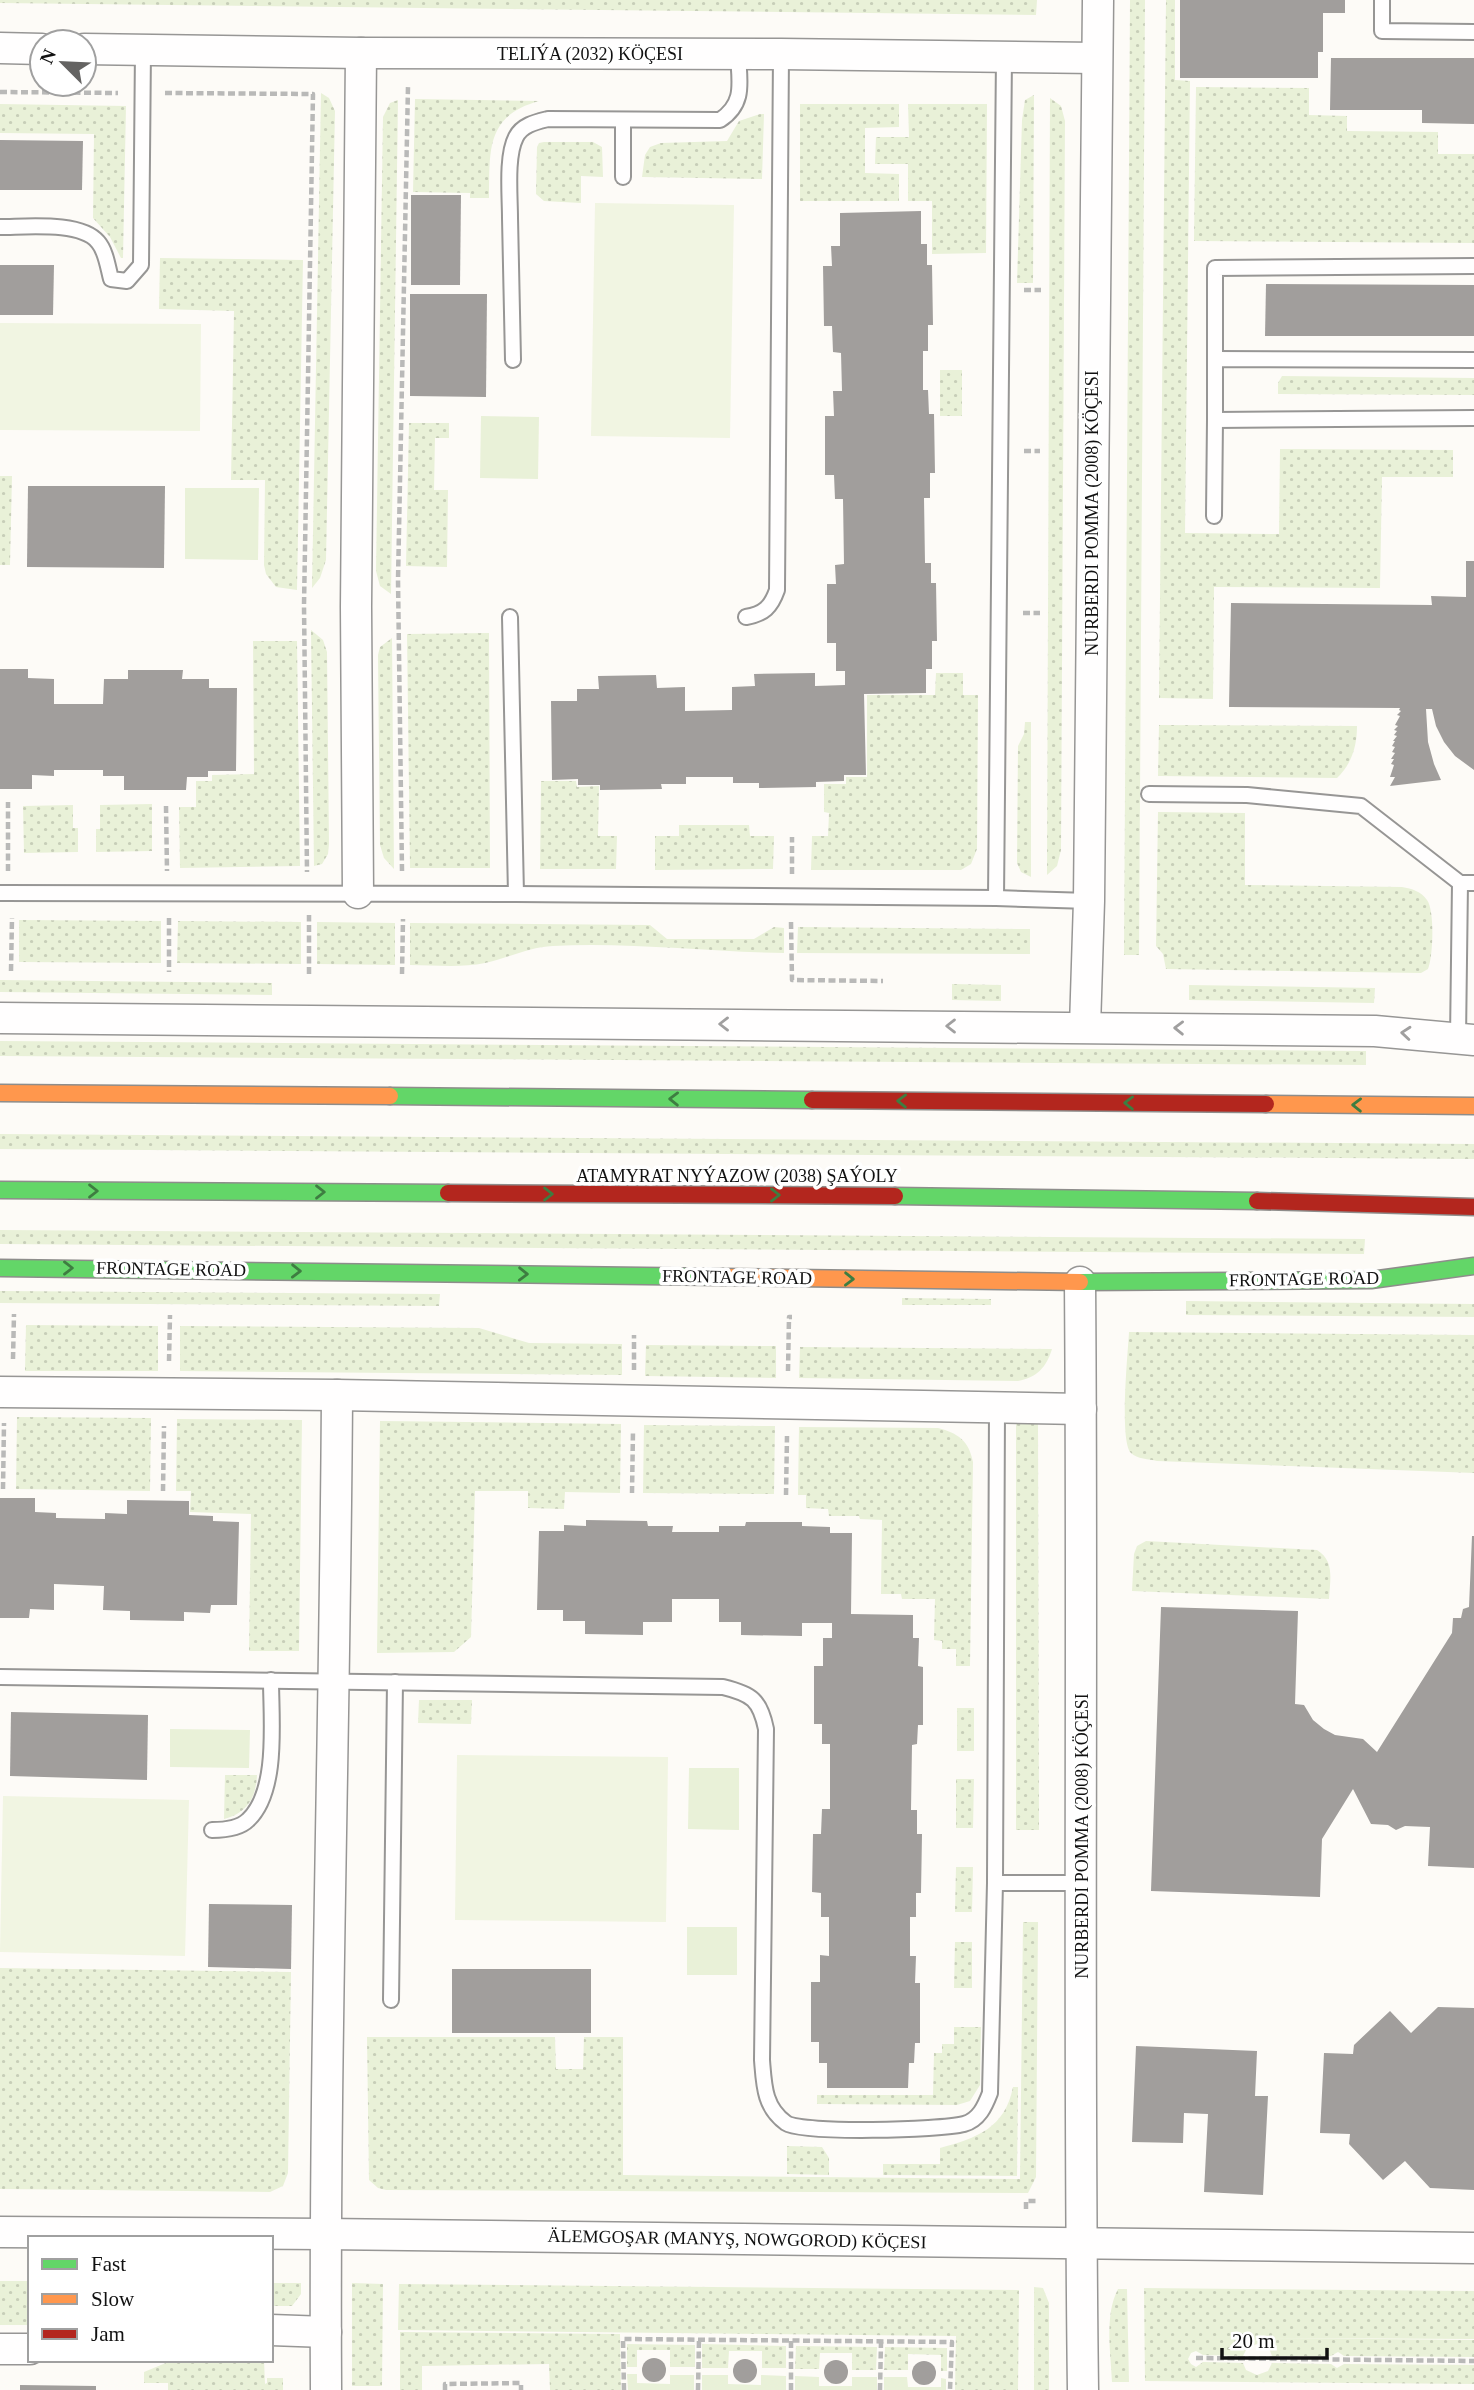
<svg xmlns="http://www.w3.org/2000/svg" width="1474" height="2390" viewBox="0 0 1474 2390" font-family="Georgia,serif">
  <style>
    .grass { fill: url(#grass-dots) }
    .park { fill: #e9f1d8 }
    .pitch { fill: #f1f5e2 }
    .building { fill: #a19e9c }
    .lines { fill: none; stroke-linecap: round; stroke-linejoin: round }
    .lane-casing { stroke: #979695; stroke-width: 18 }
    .street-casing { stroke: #979695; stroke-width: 33 }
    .fast-casing { stroke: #8e8d8b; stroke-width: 19 }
    .slow-casing { stroke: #8e8d8b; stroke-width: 19 }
    .jam-casing { stroke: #8e8d8b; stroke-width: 19 }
    .path { stroke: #b9b9b8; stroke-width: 4.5; stroke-dasharray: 7 3.5; stroke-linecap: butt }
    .lane { stroke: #fffefe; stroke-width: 14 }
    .street { stroke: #fffefe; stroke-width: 30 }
    .fast { stroke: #63d668; stroke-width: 16 }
    .slow { stroke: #ff974d; stroke-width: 16 }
    .jam { stroke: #b3261e; stroke-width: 16 }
    .oneway { stroke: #a09f9f }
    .oneway2 { stroke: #3e7d41 }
    .labels { text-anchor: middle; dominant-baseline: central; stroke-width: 7; stroke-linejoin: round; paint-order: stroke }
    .street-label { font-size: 18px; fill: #111; stroke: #fff }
  </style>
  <defs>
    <pattern id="grass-dots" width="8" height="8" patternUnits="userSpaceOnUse" patternTransform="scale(1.75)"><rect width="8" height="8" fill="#e9f1d8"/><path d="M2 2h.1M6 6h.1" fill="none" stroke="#c7ceb8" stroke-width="1.8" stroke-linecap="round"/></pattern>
  </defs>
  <rect width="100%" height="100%" fill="#fdfbf7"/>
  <g class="grass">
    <path d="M0 0H1037L1036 15 0 3Z"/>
    <path d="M1130 0H1145L1139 955H1124Z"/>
    <path d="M1166 0H1175V80L1190 81 1185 533 1279 534 1280 449 1453 450V477H1382L1380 588 1214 587 1213 699 1159 698Z"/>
    <path d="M1196 87 1309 88V115L1347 116V131L1438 132V154H1474V243L1194 241Z"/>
    <path d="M321 93 329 98 335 111 326 560 320 578 312 588Z"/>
    <path d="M1034 95 1033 283H1017L1022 120 1025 100Z"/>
    <path d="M1050 98 1061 106 1065 121 1061 850 1057 866 1047 875Z"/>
    <path d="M415 99 539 101C485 116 490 151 489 198H470V193L413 192Z"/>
    <path d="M398 100 391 594 380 586 376 571 383 117 390 103Z"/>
    <path d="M0 104 126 106 123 258H121L110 237 93 218 94 134 0 133Z"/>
    <path d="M800 104H899V127L865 128V173L899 174V201H800Z"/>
    <path d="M908 104H987L986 253 932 254V201H908V164H875L876 137H909Z"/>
    <path d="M760 114H764L762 179 642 177 645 155 650 147 661 143 727 141 739 121Z"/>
    <path d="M544 142H593L602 147 603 177 581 176V203L544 201 536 194 537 147 539 143Z"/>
    <path d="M160 258 303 260 297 590 276 587 266 574 264 565 265 480H231L234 311 159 309Z"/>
    <rect x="940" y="370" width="22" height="46"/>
    <path d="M1282 376 1474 378V395L1278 394V383Z"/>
    <path d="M409 423H449V438H435L434 490H448L447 567 406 566Z"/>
    <path d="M0 476H12L10 565H0Z"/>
    <path d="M311 630 323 640 327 652 329 844 328 854 322 864 314 866Z"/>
    <path d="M489 633 490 868H410L407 634Z"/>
    <path d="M392 638 394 869 384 858 380 845 378 655 380 647Z"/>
    <path d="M253 641H297L300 866 180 868 179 807H196V781H212V775L254 774Z"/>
    <path d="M936 673H963V695H978L977 849 971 864 961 870H811L812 836H828L829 813 824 812V784H846V777H867V695H935Z"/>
    <path d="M1025 722H1031V877L1021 872 1017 863 1018 746 1024 734Z"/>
    <path d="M1159 725 1357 726C1357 745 1352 764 1337 778L1158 776Z"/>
    <path d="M541 781H576L577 787 599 786 598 836H617L616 869H540Z"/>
    <path d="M152 804V851L96 852V829H100V805Z"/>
    <path d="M73 805V828H78V852L24 853 23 806Z"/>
    <path d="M1158 812 1245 813V885L1402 887C1412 889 1421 891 1427 900 1435 911 1433 957 1428 969L1421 973 1166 969 1163 954 1156 946Z"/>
    <path d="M679 825H749L750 836H774L773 869 655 870V836H679Z"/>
    <path d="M19 920 161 921V963L19 962Z"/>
    <path d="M178 921 301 922V964L177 963Z"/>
    <path d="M317 922 395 923V965L317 964Z"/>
    <path d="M410 923 650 925 667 939H754L774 927 784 928V953C707 952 630 942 553 946 529 947 508 958 485 963 461 968 434 965 410 965Z"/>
    <path d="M798 927 1030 929V954L797 953Z"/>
    <path d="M0 980 272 983V995L0 992Z"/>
    <path d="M952 984 1001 985V1001L952 1000Z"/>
    <path d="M1189 985 1375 988 1374 1003 1189 1000Z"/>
    <path d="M0 1041 1366 1051V1065L0 1056Z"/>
    <path d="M0 1134 1474 1144V1159L0 1149Z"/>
    <path d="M0 1230 1365 1239 1364 1254 0 1244Z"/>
    <path d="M0 1291 440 1294 439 1306 0 1303Z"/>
    <path d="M902 1298 991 1299V1305H902Z"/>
    <path d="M1186 1301 1474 1304V1317L1186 1315Z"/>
    <path d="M26 1325 158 1326V1371H25Z"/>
    <path d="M180 1326 479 1328 529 1343 622 1344V1375L180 1371Z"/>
    <path d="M1129 1332 1474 1335V1473L1157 1461C1149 1459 1137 1459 1131 1453 1119 1441 1128 1353 1129 1332Z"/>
    <path d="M646 1345 776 1346V1378L645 1376Z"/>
    <path d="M800 1347 1052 1349C1046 1368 1037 1377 1018 1381L799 1378Z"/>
    <path d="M17 1417 151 1418 150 1491 16 1489Z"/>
    <path d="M177 1419 302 1420 299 1651H249L251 1514 190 1512 191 1491H176Z"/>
    <path d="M380 1421 621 1424 620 1493 565 1492 564 1509 528 1508V1491H475L471 1637 454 1652 377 1653Z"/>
    <path d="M1016 1423H1038L1039 1830H1016Z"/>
    <path d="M644 1425 775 1426 774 1494 643 1493Z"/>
    <path d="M799 1427 938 1428C958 1433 969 1441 973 1462L970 1666H956V1649H942V1641L934 1640 935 1599H902L901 1594H881L882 1520 860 1519 859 1516H829L828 1509 806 1508V1495H798Z"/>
    <path d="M1146 1541 1317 1550C1335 1561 1330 1580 1329 1599L1132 1591 1134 1554 1137 1546Z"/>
    <path d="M419 1700H472L471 1724 418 1723Z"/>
    <rect x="957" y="1708" width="17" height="43"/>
    <path d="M225 1775H257C256 1798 247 1813 224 1819Z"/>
    <path d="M956 1779H974L973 1828H956Z"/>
    <path d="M956 1867H973L972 1912H955Z"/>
    <path d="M1023 1922H1038L1036 2177 1028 2193 386 2190 378 2188 369 2180 367 2037H555L556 2069H583L584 2037H623V2175L1020 2179Z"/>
    <path d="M955 1942H972V1988H954Z"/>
    <path d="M0 1968 291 1972 288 2173 283 2186 270 2192 0 2189Z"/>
    <path d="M954 2027H981L980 2085 970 2101 957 2105 817 2104V2095H933L934 2053H942V2044H954Z"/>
    <path d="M1013 2087H1018L1017 2176 883 2175V2164H940V2148C977 2138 1005 2128 1013 2087Z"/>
    <path d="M787 2146 822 2147 829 2158V2175L787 2174Z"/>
    <rect x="0" y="2281" width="30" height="44"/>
    <path d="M271 2283H301V2294L292 2306H271Z"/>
    <path d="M352 2283 383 2284 382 2386H352Z"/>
    <path d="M399 2284 1019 2290 1018 2390H955L956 2336 398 2330Z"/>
    <path d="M1034 2287 1043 2288 1049 2303V2390H1034Z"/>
    <path d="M1144 2288 1474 2291V2339L1259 2338 1474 2340V2357L1344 2356 1338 2352 1331 2356H1272L1269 2348 1257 2344 1247 2348 1243 2356 1203 2355 1196 2351 1191 2353 1188 2359 1191 2364 1196 2367 1203 2362 1243 2363 1246 2370 1257 2375 1268 2371 1272 2363 1331 2364 1337 2368 1344 2364 1474 2365V2384L1145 2381Z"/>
    <path d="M1118 2289H1127L1129 2382H1112C1111 2353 1104 2316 1118 2289Z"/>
    <path d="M400 2332 620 2334 621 2390H550L549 2364 422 2366V2390H400Z"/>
    <path d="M627 2344 695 2345V2367H670V2350H637V2367H627Z"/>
    <path d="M702 2344 786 2346V2368H762V2351H729L728 2368H702Z"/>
    <path d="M796 2346 877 2347 876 2370H852V2353H820L819 2369H795Z"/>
    <path d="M885 2347 947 2348V2371H941V2355L908 2354V2370H884Z"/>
    <path d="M173 2360H264L265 2384 267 2383V2378H283V2390H168V2383H144V2372Z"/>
  </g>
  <g class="park">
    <path d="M481 416 539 417 538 479 480 478Z"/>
    <path d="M185 488H259L258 560 185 559Z"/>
    <path d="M170 1729 250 1730 249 1768 170 1767Z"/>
    <path d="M689 1768H739V1830L688 1829Z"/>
    <rect x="687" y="1927" width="50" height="48"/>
    <path d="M627 2374H637V2383L670 2384V2375H694V2390H628Z"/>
    <path d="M702 2375H728V2384L761 2385V2375L786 2376V2390H702Z"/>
    <path d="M795 2376 819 2377V2386H852V2377H877V2390H795Z"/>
    <path d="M884 2377H907L908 2387H941V2378L946 2379V2390H884Z"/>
  </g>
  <g class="pitch">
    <path d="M595 203 734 205 730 438 591 436Z"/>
    <path d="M0 323 201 324 200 431 0 430Z"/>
    <path d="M457 1755 668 1757 666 1922 455 1920Z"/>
    <path d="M3 1796 189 1800 185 1956 0 1952Z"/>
  </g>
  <g class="building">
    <path d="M1180 0H1345V13H1323V52H1318V78H1180Z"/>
    <path d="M1331 58H1474V124L1422 123V110H1330Z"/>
    <path d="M0 140 83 141 82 190H0Z"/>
    <path d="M411 195H461L460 285H411Z"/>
    <path d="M921 211V244H927V265H932L933 325H928V351H923V390H928L929 414H934L935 473H930V498H924L925 563H931V583H936L937 641H932V669H926V693L864 694 866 775H844V781L816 782V787L759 788V783H733V777H686V784H661L662 789 600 790V785H578V779L552 780 551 701H577V689H599L598 676 656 675 657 688 685 687V711L732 710V687L755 686 754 674 815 673V686L845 685V671H836V643H827V584H836L835 565 844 564 843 499H835L834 475H825V416H834L833 391H842L841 353 833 352 832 326H824L823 266H832L831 246H840V213Z"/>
    <path d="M0 265H54L53 315H0Z"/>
    <path d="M1266 284 1474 285V336H1265Z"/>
    <path d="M410 294H487L486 397 410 396Z"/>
    <path d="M28 486H165L164 568 27 567Z"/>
    <path d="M1466 561H1474V770L1455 756 1444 742 1436 726 1432 709H1426L1428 742 1434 764 1441 780 1390 786 1395 777H1390L1394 765 1391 764 1394 759H1391L1395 753 1392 752 1395 747 1392 746 1395 741H1393L1397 736 1394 735 1397 731 1394 730 1398 726 1395 725 1400 716 1397 715 1401 711 1399 710 1400 708 1229 707 1231 603 1432 605 1431 596 1466 597Z"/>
    <path d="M0 669H28V678L54 679V704H103L104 679H128V670H183L182 679H209V688H237L236 771H208V777H187L186 790H124V776H103V770H54V776L32 775V789H0Z"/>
    <path d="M0 1498H35V1512L56 1513V1518L105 1519V1513L127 1514V1500L189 1501V1515L213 1516V1521L239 1522 237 1605H211L210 1613 184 1612V1621L130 1620V1611L103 1610 104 1586 54 1584V1610L30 1609 29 1618H0Z"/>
    <path d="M586 1520 647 1521 648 1526H673L672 1532H719V1526H745L746 1522H802V1526L830 1527V1533H852L851 1614 913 1615V1638H919L918 1666 923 1667V1725H918L917 1744 912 1745 911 1810H917V1834H922L921 1893H916V1917H910V1956H916L915 1983H920V2043H915L914 2063H909L908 2088H827V2063H819V2042H811V1982H820V1955L829 1956V1917H821V1893L812 1892 813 1834H821L822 1809H830V1744H822V1724H814V1666H823V1638H832V1623H802V1636L741 1635V1622H719V1599H672V1622H643V1635L585 1634V1621H563V1610H537L539 1531H564V1525L586 1526Z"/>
    <path d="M1472 1536H1474V1868L1428 1866 1430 1827 1405 1826 1396 1830 1388 1825 1371 1824 1353 1789 1322 1839 1320 1897 1151 1891 1161 1607 1298 1611 1295 1704 1304 1705 1313 1720 1324 1729 1335 1735 1363 1739 1377 1752 1452 1633 1453 1618H1461L1463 1609 1469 1607Z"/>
    <path d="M11 1712 148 1715 147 1780 10 1776Z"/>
    <path d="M209 1904 292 1905 291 1969 208 1967Z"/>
    <rect x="452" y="1969" width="139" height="64"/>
    <path d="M1438 2007 1474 2008V2190L1430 2188 1405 2161 1383 2180 1349 2144 1350 2134 1320 2133 1324 2053 1353 2054 1354 2045 1390 2011 1411 2033Z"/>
    <path d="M1136 2046 1257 2051 1255 2096H1268L1263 2195 1204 2192 1208 2114 1184 2113 1183 2143 1132 2142Z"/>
    <circle cx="654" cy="2370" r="12"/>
    <circle cx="745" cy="2371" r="12"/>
    <circle cx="836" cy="2372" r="12"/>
    <circle cx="924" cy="2373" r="12"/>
    <path d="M20 2385 96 2386V2390H20Z"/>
  </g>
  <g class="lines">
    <g class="lane-casing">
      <g id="lane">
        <path d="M1382 0V31L1474 32"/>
        <path d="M623 177V120"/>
        <path d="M0 227C26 227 81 221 98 242 106 251 108 268 111 279L127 281 141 265 143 49"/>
        <path d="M1215 359V268L1474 266"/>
        <path d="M513 360C512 313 511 265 510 218 510 196 506 156 516 137 522 125 536 122 548 119L720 120C746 103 739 81 738 54"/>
        <path d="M1474 360 1215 359V420L1474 418"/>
        <path d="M1214 516 1215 420"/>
        <path d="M510 617 516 894"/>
        <path d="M746 617C764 614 771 607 777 590L781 54"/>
        <path d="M1149 794 1247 795 1361 806 1460 883"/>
        <path d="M0 893 516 894 996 898 1089 901"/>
        <path d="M996 898 1004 56"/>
        <path d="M1458 1038 1460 883H1474"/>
        <path d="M0 1677 723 1687C752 1694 760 1700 766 1729L762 2060C764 2085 764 2107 786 2123 803 2134 940 2130 964 2124 979 2120 985 2106 990 2093L995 1883 997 1407"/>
        <path d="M212 1830C224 1830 239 1829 248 1820 279 1791 271 1719 271 1680"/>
        <path d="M995 1883H1082"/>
        <path d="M391 2000 395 1682"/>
      </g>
    </g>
    <g class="street-casing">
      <g id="street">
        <path d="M0 48 42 49"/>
        <path d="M84 49 361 53 781 54 1096 58"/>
        <path d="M358 893 356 607 361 53"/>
        <path d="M0 1018 1375 1031 1474 1040"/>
        <path d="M1085 1027 1089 901 1098 0"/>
        <path d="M1080 1282C1083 1651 1078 2021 1083 2390"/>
        <path d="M0 1392 337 1395 1081 1409"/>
        <path d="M0 2232 325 2234 1474 2248"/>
        <path d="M271 2330 326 2332"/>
        <path d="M0 2349H30"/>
        <path d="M326 2390C324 2058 335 1727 337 1395"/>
      </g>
    </g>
    <g class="fast-casing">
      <g id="fast">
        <path d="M390 1096 812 1100"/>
        <path d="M0 1190 448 1193"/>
        <path d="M895 1196 1257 1201"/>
        <path d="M0 1268 722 1277"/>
        <path d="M1080 1282 1371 1280 1474 1266"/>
      </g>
    </g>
    <g class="slow-casing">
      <g id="slow">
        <path d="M0 1093 390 1096"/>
        <path d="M1266 1104 1474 1106"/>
        <path d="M722 1277 1080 1282"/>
      </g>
    </g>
    <g class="jam-casing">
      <g id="jam">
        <path d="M812 1100 1266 1104"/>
        <path d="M448 1193 895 1196"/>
        <path d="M1257 1201 1474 1207"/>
      </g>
    </g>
    <g class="path">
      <path d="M0 92 118 93"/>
      <path d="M165 93 313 94 304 605 307 872"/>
      <path d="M1024 290H1041"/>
      <path d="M1024 451H1040"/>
      <path d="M1023 613H1040"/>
      <path d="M166 806 167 871"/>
      <path d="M8 871V802"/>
      <path d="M402 871 398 580 408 86"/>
      <path d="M792 874V837"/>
      <path d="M169 918V972"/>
      <path d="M791 922 792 980 883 981"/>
      <path d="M11 971 12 918"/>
      <path d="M309 974V915"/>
      <path d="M402 974 403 919"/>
      <path d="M13 1359 14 1314"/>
      <path d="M169 1361 170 1315"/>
      <path d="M634 1370V1335"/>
      <path d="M788 1371 789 1317H792"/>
      <path d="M3 1489 4 1423"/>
      <path d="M163 1491 164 1426"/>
      <path d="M632 1493 633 1431"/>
      <path d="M786 1495 787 1436"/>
      <path d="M1026 2209V2201H1039"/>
      <path d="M1196 2358 1474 2361"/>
      <path d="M445 2390V2384L521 2383V2390"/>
      <path d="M624 2390 623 2339 952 2342 950 2390"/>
      <path d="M698 2390 699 2339"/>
      <path d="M791 2390V2341"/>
      <path d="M880 2390 881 2342"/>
    </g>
    <use href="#lane" class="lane"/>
    <use href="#street" class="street"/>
    <use href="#fast" class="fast"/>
    <use href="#slow" class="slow"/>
    <use href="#jam" class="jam"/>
  </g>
  <defs><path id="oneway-chevron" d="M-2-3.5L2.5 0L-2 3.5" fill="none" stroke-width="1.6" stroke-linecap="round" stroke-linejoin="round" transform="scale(1.75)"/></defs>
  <g class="oneway">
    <use href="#oneway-chevron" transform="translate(724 1024) rotate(-180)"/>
    <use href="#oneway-chevron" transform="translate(951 1026) rotate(-180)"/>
    <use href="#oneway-chevron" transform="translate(1179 1028) rotate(-179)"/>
    <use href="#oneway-chevron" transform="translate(1406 1033) rotate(-175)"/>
  </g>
  <g class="oneway2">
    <use href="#oneway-chevron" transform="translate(674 1099) rotate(-179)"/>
    <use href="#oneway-chevron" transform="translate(902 1101) rotate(-179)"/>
    <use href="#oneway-chevron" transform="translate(1129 1103) rotate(-179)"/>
    <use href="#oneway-chevron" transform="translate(1357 1105) rotate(-179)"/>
    <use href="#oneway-chevron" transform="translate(93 1191)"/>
    <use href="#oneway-chevron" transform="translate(320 1192)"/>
    <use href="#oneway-chevron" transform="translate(548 1194)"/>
    <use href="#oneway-chevron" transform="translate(775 1195)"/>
    <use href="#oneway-chevron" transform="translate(68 1268)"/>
    <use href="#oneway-chevron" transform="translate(296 1271) rotate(1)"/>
    <use href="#oneway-chevron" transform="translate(523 1274) rotate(1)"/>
    <use href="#oneway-chevron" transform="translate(849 1279) rotate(1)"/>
  </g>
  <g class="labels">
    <g class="street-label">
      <text x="590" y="54">TELIÝA (2032) KÖÇESI</text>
      <text transform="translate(1092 513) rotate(-90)">NURBERDI POMMA (2008) KÖÇESI</text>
      <text x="737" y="1176">ATAMYRAT NYÝAZOW (2038) ŞAÝOLY</text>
      <text transform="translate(171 1269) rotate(1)">FRONTAGE ROAD</text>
      <text transform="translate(737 1277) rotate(1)">FRONTAGE ROAD</text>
      <text transform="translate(1304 1279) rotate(-1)">FRONTAGE ROAD</text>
      <text transform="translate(1082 1836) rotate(-90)">NURBERDI POMMA (2008) KÖÇESI</text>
      <text transform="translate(737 2239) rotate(1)">ÄLEMGOŞAR (MANYŞ, NOWGOROD) KÖÇESI</text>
    </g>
  </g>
  <rect x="28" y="2236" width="245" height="126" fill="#ffffff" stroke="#a0a0a0" stroke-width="2"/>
  <rect x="42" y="2259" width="35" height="10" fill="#63d668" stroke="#a0a0a0" stroke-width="2"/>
  <text x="91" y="2271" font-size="21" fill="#111111">Fast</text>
  <rect x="42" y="2294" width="35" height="10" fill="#ff974d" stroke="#a0a0a0" stroke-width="2"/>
  <text x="91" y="2306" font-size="21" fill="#111111">Slow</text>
  <rect x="42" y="2329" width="35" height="10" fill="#b3261e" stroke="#a0a0a0" stroke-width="2"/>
  <text x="91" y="2341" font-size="21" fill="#111111">Jam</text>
  <g transform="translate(63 63) rotate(294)"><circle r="33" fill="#ffffff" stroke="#a0a0a0" stroke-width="2"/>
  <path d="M0-5L12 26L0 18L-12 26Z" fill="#646362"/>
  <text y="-10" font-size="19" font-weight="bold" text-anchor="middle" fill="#111111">N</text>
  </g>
  <path d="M1222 2348v10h105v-10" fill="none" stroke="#111111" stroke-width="3.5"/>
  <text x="1232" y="2348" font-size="21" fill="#111111" stroke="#ffffff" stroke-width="5" paint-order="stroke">20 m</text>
</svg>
